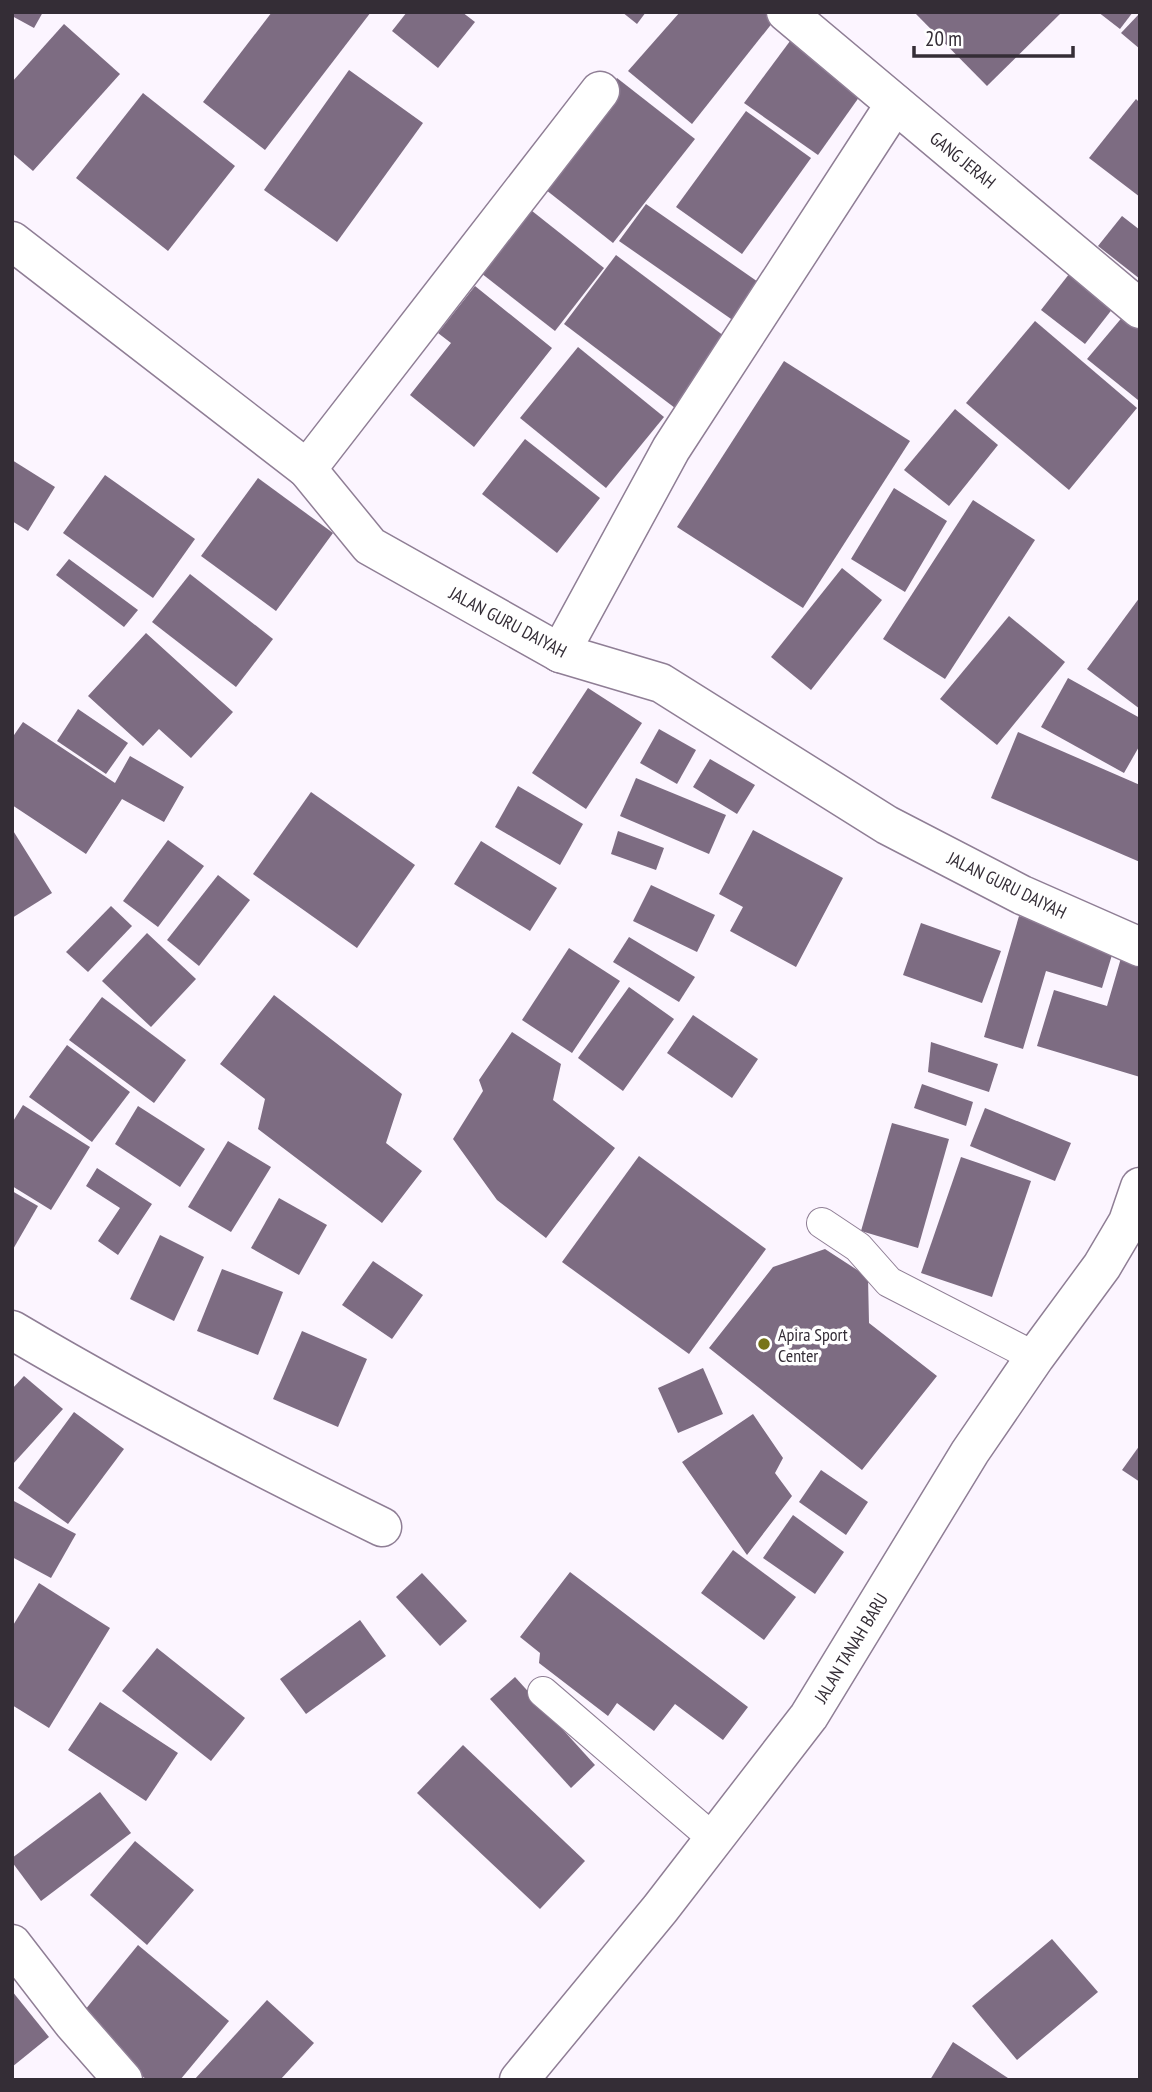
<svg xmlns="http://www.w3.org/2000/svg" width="1152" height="2092" viewBox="0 0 1152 2092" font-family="'PT Sans Narrow',sans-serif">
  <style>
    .building { fill: #7d6c82 }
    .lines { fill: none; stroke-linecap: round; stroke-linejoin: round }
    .lane-casing { stroke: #8f7e95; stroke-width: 32 }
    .street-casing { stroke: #8f7e95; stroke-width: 41 }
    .secondary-casing { stroke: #8f7e95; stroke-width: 41 }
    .lane { stroke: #fff; stroke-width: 30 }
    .street { stroke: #fff; stroke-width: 38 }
    .secondary { stroke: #fff; stroke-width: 38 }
    .poi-dot { fill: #777419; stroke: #fff; stroke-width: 2.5 }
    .labels { text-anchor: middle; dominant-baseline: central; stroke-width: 7; stroke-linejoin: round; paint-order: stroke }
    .street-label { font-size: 18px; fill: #342d36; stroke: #fff }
    .poi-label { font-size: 18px; fill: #342d36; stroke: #fff; text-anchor: start }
  </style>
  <rect width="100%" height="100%" fill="#fcf5ff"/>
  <g class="building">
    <path d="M12 12H43L34 28 12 16Z"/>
    <path d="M272 12H371L265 150 203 102Z"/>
    <path d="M407 12H462L475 22 438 68 392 31Z"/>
    <path d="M622 12H646L637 24Z"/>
    <path d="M680 12H772L777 17 692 124 628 71Z"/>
    <path d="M914 12H1062L987 86Z"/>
    <path d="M1098 12H1133L1120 29Z"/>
    <path d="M1140 13V49L1121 33Z"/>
    <path d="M64 24 120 74 33 171 12 153V82Z"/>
    <path d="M796 33 867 86 818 155 744 103Z"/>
    <path d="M349 70 423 123 337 242 264 190Z"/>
    <path d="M617 78 695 139 613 243 536 182Z"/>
    <path d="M143 93 235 166 168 251 76 178Z"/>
    <path d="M1136 99 1140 103V197L1089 158Z"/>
    <path d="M746 111 811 158 742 254 676 207Z"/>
    <path d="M522 203 604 268 555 331 472 266Z"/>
    <path d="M646 204 761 284 734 321 619 241Z"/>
    <path d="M1122 216 1140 230V279L1098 246Z"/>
    <path d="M616 255 728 339 675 408 564 324Z"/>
    <path d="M1073 269 1117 303 1085 344 1041 310Z"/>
    <path d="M475 286 552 348 474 447 410 395 451 343 438 333Z"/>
    <path d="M1130 308 1140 316 1138 400 1087 359Z"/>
    <path d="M1035 321 1137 408 1069 490 966 403Z"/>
    <path d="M578 347 664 417 606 488 520 418Z"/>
    <path d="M784 361 910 441 803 608 677 527Z"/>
    <path d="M955 409 998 445 949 506 904 470Z"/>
    <path d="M525 439 600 498 557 553 482 494Z"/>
    <path d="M12 460 55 487 28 531 12 521Z"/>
    <path d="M105 475 195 539 153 598 63 533Z"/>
    <path d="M258 478 333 533 276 611 201 556Z"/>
    <path d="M894 488 947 521 905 592 851 559Z"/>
    <path d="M973 500 1035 540 945 679 883 639Z"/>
    <path d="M69 559 138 610 124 627 56 575Z"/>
    <path d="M842 568 882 600 811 690 771 657Z"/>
    <path d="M190 574 273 639 236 687 152 622Z"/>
    <path d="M1140 597V709L1087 669Z"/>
    <path d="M1009 616 1065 662 997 745 940 699Z"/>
    <path d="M146 633 233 712 191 758 159 729 143 746 88 696Z"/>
    <path d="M1068 678 1140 718V745L1124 773 1041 727Z"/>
    <path d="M588 688 642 723 586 809 532 773Z"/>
    <path d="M78 709 128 743 106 774 57 741Z"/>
    <path d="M23 722 115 783 130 756 184 787 164 822 122 799 86 854 12 805V738Z"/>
    <path d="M659 729 696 750 677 784 640 763Z"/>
    <path d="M1018 732 1140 785V862L991 798Z"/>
    <path d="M710 759 755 785 737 814 693 787Z"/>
    <path d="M636 778 726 815 709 854 620 816Z"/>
    <path d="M518 786 583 824 560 865 495 827Z"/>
    <path d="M311 792 415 865 357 948 253 874Z"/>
    <path d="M12 829 52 893 12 918Z"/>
    <path d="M753 830 843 878 796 967 730 931 743 907 719 894Z"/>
    <path d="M618 831 664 848 656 870 611 854Z"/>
    <path d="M168 840 204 866 158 927 123 901Z"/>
    <path d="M481 841 557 888 530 931 454 884Z"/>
    <path d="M218 875 250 900 199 966 167 940Z"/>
    <path d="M651 885 715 915 697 952 633 921Z"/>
    <path d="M111 906 132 926 88 972 66 952Z"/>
    <path d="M1019 916 1115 945 1102 988 1046 971 1023 1049 984 1037Z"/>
    <path d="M921 923 1001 951 982 1003 903 975Z"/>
    <path d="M147 933 196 979 151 1027 102 981Z"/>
    <path d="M629 937 695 977 679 1002 613 962Z"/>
    <path d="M569 948 620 981 572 1053 522 1020Z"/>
    <path d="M1121 958 1140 964V1077L1037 1046 1054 990 1107 1006Z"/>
    <path d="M629 987 674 1019 623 1091 578 1058Z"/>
    <path d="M274 995 402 1094 386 1143 422 1171 382 1223 258 1129 265 1099 220 1064Z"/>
    <path d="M102 997 186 1060 154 1103 69 1040Z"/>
    <path d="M693 1015 758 1059 732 1098 667 1053Z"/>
    <path d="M512 1032 561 1064 553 1100 615 1148 546 1238 497 1200 453 1139 483 1091 479 1080Z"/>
    <path d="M931 1042 998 1064 989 1092 928 1072Z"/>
    <path d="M67 1045 130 1092 92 1142 29 1097Z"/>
    <path d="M922 1084 973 1102 966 1126 914 1108Z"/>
    <path d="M23 1105 90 1147 51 1210 12 1186V1123Z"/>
    <path d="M138 1106 205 1149 180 1187 115 1144Z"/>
    <path d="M985 1108 1071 1143 1055 1181 970 1146Z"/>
    <path d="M892 1123 949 1139 918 1248 861 1231Z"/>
    <path d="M228 1141 271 1167 231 1232 188 1207Z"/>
    <path d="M639 1156 766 1249 689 1354 562 1262Z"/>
    <path d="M961 1157 1031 1181 992 1297 921 1273Z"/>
    <path d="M97 1168 152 1204 118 1255 98 1241 120 1208 86 1186Z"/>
    <path d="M12 1191 38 1206 12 1251Z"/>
    <path d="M279 1198 327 1225 299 1275 251 1248Z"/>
    <path d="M160 1235 204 1257 174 1321 130 1299Z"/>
    <path d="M825 1249 868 1277 869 1323 937 1376 862 1470 709 1348 773 1267Z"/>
    <path d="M373 1261 423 1295 392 1339 342 1305Z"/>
    <path d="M222 1269 283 1292 258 1355 197 1331Z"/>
    <path d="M302 1331 367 1359 338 1427 273 1399Z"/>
    <path d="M703 1368 723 1414 678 1433 658 1388Z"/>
    <path d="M24 1376 63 1409 12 1465V1389Z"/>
    <path d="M74 1412 124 1449 68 1524 18 1488Z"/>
    <path d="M753 1414 783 1458 775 1473 792 1496 747 1555 682 1462Z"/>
    <path d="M1140 1445V1482L1122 1470Z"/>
    <path d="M821 1470 868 1502 846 1535 799 1502Z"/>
    <path d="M12 1500 76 1534 51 1578 12 1557Z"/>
    <path d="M793 1515 844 1552 815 1594 763 1558Z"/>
    <path d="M733 1550 796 1597 764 1640 701 1593Z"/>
    <path d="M570 1572 748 1707 723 1740 675 1704 654 1731 617 1703 608 1716 539 1663 540 1653 520 1637Z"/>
    <path d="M422 1573 467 1621 440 1646 396 1597Z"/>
    <path d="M39 1583 110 1628 49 1728 12 1705V1627Z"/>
    <path d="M360 1620 386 1656 306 1714 280 1679Z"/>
    <path d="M157 1648 245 1718 211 1761 122 1691Z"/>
    <path d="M515 1677 595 1765 571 1788 490 1699Z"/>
    <path d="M100 1702 178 1753 146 1801 68 1750Z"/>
    <path d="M463 1745 585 1861 540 1909 417 1793Z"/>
    <path d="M100 1792 131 1833 41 1901 12 1862V1858Z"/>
    <path d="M135 1841 194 1890 147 1945 90 1895Z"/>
    <path d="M1052 1939 1098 1992 1017 2060 972 2006Z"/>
    <path d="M138 1945 229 2021 180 2080H147L76 2021Z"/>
    <path d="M12 1991 49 2037 12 2067Z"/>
    <path d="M267 2000 314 2043 280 2080H194Z"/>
    <path d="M953 2042 1011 2080H930Z"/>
  </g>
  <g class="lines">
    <g class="lane-casing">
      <g id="lane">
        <path d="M822 1223 858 1247 889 1282 1035 1357"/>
        <path d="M543 1692 715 1840"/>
      </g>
    </g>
    <g class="street-casing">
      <g id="street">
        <path d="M786 12 1140 309"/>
        <path d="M12 241 307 469 370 546 560 653 661 683 887 825 1022 895 1140 947"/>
        <path d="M307 469 600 91"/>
        <path d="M560 653 671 449 895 104"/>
        <path d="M12 1330C132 1401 257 1466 382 1527"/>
        <path d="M12 1944 73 2023 123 2080"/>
      </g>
    </g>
    <g class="secondary-casing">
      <path id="secondary" d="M519 2080 660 1909 809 1716 970 1452 1035 1357 1102 1266 1128 1222 1140 1187"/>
    </g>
    <use href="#lane" class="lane"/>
    <use href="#street" class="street"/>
    <use href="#secondary" class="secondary"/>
  </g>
  <circle class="poi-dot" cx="764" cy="1344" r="7"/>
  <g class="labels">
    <g class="street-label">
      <text transform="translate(963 160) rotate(39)">GANG JERAH</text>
      <text transform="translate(508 622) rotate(28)">JALAN GURU DAIYAH</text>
      <text transform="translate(1007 885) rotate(26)">JALAN GURU DAIYAH</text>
      <text transform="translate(851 1648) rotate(-59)">JALAN TANAH BARU</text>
    </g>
    <g class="poi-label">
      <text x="778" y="1334">Apira Sport<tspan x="778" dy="21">Center</tspan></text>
    </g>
  </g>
  <rect width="1152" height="2092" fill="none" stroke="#342d36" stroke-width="28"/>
  <path d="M914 46v10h159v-10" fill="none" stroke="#342d36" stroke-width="3.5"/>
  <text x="925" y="46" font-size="21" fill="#342d36" stroke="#ffffff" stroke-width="5" paint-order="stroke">20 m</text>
</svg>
